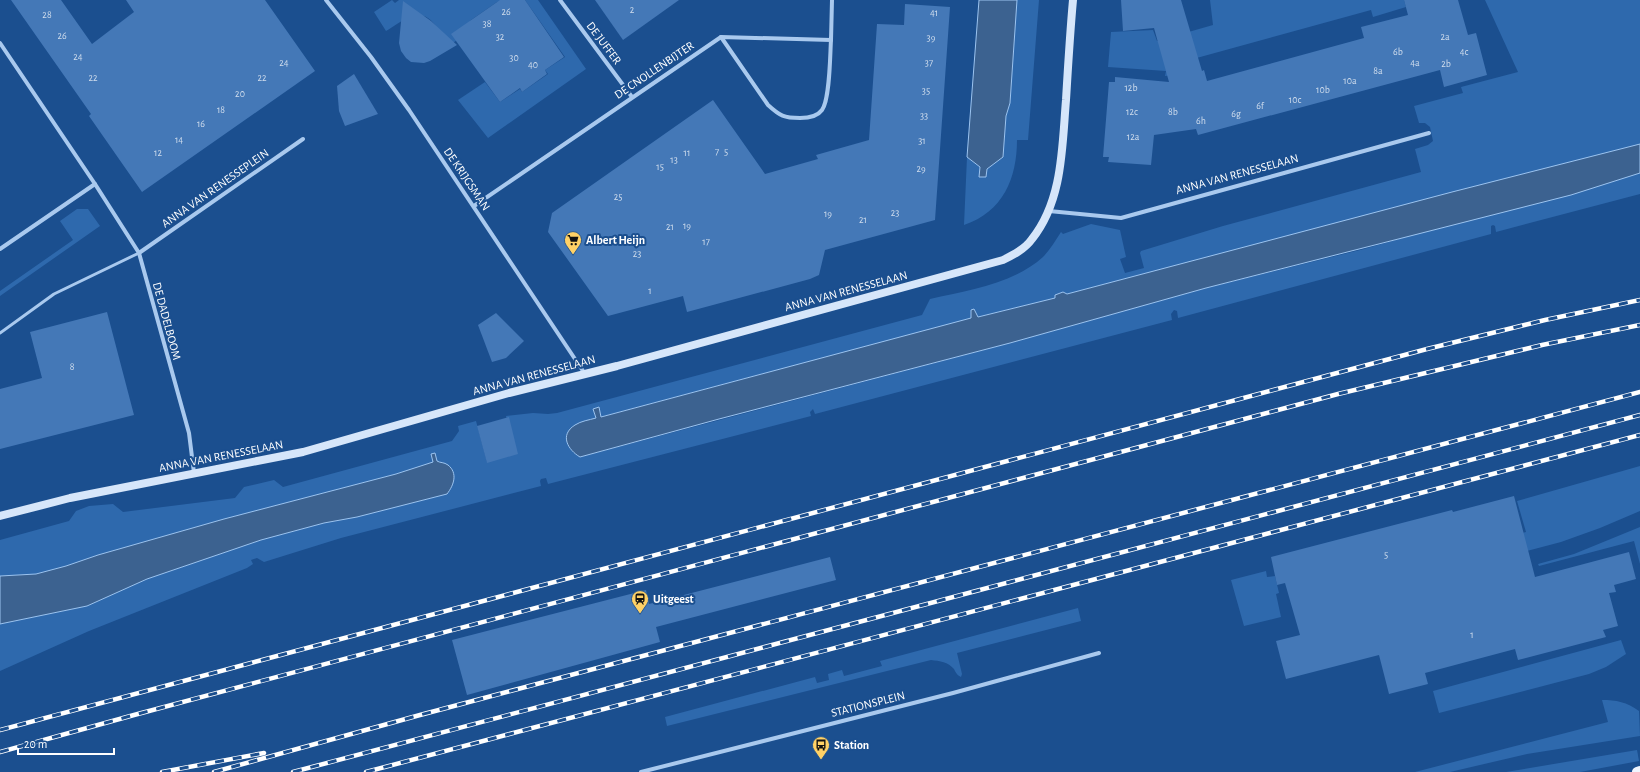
<svg xmlns="http://www.w3.org/2000/svg" width="1640" height="772" viewBox="0 0 1640 772" font-family="'Alegreya Sans',sans-serif">
  <style>
    .green { fill: #2e69ad; fill-rule: evenodd }
    .water { fill: #3c6290; stroke: #9cc4f0 }
    .building { fill: #4478b7 }
    .lines { fill: none; stroke-linecap: round; stroke-linejoin: round }
    .lane { stroke: #a9c9ee; stroke-width: 3 }
    .street { stroke: #a9c9ee; stroke-width: 4 }
    .secondary { stroke: #d6e6fa; stroke-width: 8 }
    .primary { stroke: #f0f6ff; stroke-width: 10 }
    .rail-casing { stroke: #fff; stroke-width: 4.5 }
    .rail { stroke: #1b4f8f; stroke-width: 3; stroke-dasharray: 9; stroke-linecap: butt }
    .labels { text-anchor: middle; dominant-baseline: central; stroke-width: 4; stroke-linejoin: round; paint-order: stroke }
    .number-label { font-size: 10px; fill: #d0dded }
    .street-label { font-size: 12px; fill: #fff; stroke: #1b4f8f }
    .poi-label { font-size: 12px; font-weight: bold; fill: #fff; stroke: #1b4f8f; text-anchor: start }
  </style>
  <rect width="100%" height="100%" fill="#1b4f8f"/>
  <g class="green">
    <path d="M392 0 395 3 399 0H507L497 2 471 20 457 40 446 48C439 31 431 7 408 18 400 21 393 27 386 31L374 12Z"/>
    <path d="M525 0H538L586 69 488 138 458 100 485 82 500 102 520 89 522 92 548 74 545 70 565 57Z"/>
    <path d="M1017 0H1039L1028 140H1017C1017 178 1003 212 964 225L967 157 980 167 986 177 987 169 1003 157 1006 116 1010 103Z"/>
    <path d="M1210 0H1404L1406 7 1373 17 1371 10 1193 59 1188 73 1165 76 1166 71 1108 67 1111 32 1153 30 1157 41 1213 25Z"/>
    <path d="M1485 0H1640V194L1496 232 1495 226 1493 225 1491 226V234L1178 318 1177 311 1174 310 1171 314 1172 320 815 414 813 409 810 412 811 416 548 484 546 478 541 479 540 481 541 486 341 538 264 562 257 558 251 560 253 564 247 568 89 631 0 671V624L87 606 147 579 261 540 324 523 357 517 447 494 453 484 437 461 435 453 433 462 396 474 224 519 98 555 66 566 36 574 0 576V540L69 521 76 511 89 506 113 504 123 512 235 498 244 487 274 480 283 487 452 441 459 431 458 426 476 421 487 462 514 453 506 416 533 413 548 414 557 413 922 315 930 299C968 290 1013 284 1043 257 1050 250 1055 241 1061 232L1063 234 1091 224 1120 230 1126 257 1120 259 1125 273 1144 268 1140 253 1141 251 1223 226 1421 172 1415 149 1428 145 1433 141 1430 127 1425 123H1419L1414 106 1463 93 1461 87 1518 72ZM1437 228 1364 249 1206 288 1010 343 580 457 573 426 596 418 593 409 599 407 600 417 972 318 971 310H974L977 317 1055 298V295L1063 292 1067 294 1246 247Z"/>
    <path d="M77 209H88L100 226 0 296V291L73 240 60 221Z"/>
    <path d="M1640 466V511L1600 528 1561 542 1493 560 1488 542 1526 532 1517 501Z"/>
    <path d="M1640 527V564L1634 541 1539 566 1538 564 1574 554Z"/>
    <path d="M1266 571 1267 577 1275 576 1279 593 1276 594 1281 617 1244 626 1231 580Z"/>
    <path d="M1078 608 1081 621 957 653 962 674 961 677C957 675 956 673 954 669 948 662 940 661 931 660L667 726 665 717 815 677 817 683 829 680 828 674 842 670 844 676 882 666 880 661Z"/>
    <path d="M1621 640 1626 654 1606 667 1589 674 1439 713 1433 691Z"/>
    <path d="M1602 700C1616 700 1627 702 1639 711L1640 736 1527 754 1450 772H1415L1608 722Z"/>
    <path d="M1637 750 1639 761 1580 772H1506Z"/>
  </g>
  <g class="water">
    <path d="M979 0H1017L1010 103 1006 116 1003 157 987 169 986 177H979L980 167 967 157Z"/>
    <path d="M1640 144V173L1571 195 1206 288 1010 343 719 419 580 457C568 450 559 435 575 425 581 421 589 420 596 418L593 409 599 407 601 417 971 318V310L974 309 978 317 1055 298V295L1063 292 1067 294 1452 192Z"/>
    <path d="M435 453 437 461C440 463 444 462 448 465 458 473 454 485 447 494L357 517 324 523 261 540 147 579 87 606 0 624V576L36 574 66 566 98 555 224 519 396 474 433 462 431 454Z"/>
  </g>
  <g class="building">
    <path d="M11 0H61L92 44 134 12 126 0H265L315 71 142 192 89 116 91 114Z"/>
    <path d="M500 0H525L564 57 545 70 547 74 522 92 520 88 500 102 451 34Z"/>
    <path d="M595 0H679L623 40Z"/>
    <path d="M1121 0H1181L1202 71 1204 70 1207 81 1364 38 1361 27 1408 15 1404 0H1458L1468 35 1476 33 1487 75 1444 87 1440 70 1198 135 1196 129 1154 135 1151 165 1108 162 1109 157H1103L1109 82H1115V77L1169 82 1154 28 1123 31Z"/>
    <path d="M403 1 431 21 457 45 430 61 424 63 411 62 406 58 401 51 399 43Z"/>
    <path d="M905 4 950 7 935 220 825 250 819 275 810 279 687 312 683 296 608 316 548 232 552 213 713 100 765 174 818 159 816 155 869 140 877 24 904 25Z"/>
    <path d="M354 74 378 114 345 126 339 111 337 86Z"/>
    <path d="M107 312 134 415 0 449V389L42 378 30 332Z"/>
    <path d="M496 313 524 341 506 358 492 362 478 325Z"/>
    <path d="M509 417 518 454 487 463 477 426Z"/>
    <path d="M1514 496 1535 577 1629 552 1636 579 1614 585 1616 592 1609 593 1618 626 1603 630 1606 637 1518 660 1515 649 1425 673 1428 684 1389 694 1379 655 1286 679 1276 641 1300 635 1285 583 1277 585 1271 557 1452 510 1453 512Z"/>
    <path d="M830 557 836 580 656 627 660 642 467 695 452 640 646 590 649 604Z"/>
  </g>
  <g class="lines">
    <path class="lane" d="M0 333 54 294 139 253"/>
    <g class="street">
      <path d="M326 0 371 57 409 110 585 374"/>
      <path d="M560 0 632 97"/>
      <path d="M721 37 768 105C780 116 784 118 800 118 808 118 817 117 822 110 830 99 830 55 831 40"/>
      <path d="M0 43 95 184 139 253 189 433 194 473"/>
      <path d="M474 206 721 37 831 40 832 0"/>
      <path d="M1049 211 1121 218 1429 133"/>
      <path d="M0 249 95 184"/>
      <path d="M139 253 303 139"/>
      <path d="M641 772 953 693 1099 653"/>
    </g>
    <path class="secondary" d="M0 516 70 498 303 452 509 393 617 366 1003 260C1013 255 1025 249 1032 239 1063 200 1062 147 1066 100 1068 67 1070 33 1073 0"/>
    <path class="primary" d="M1637 772 1640 771"/>
    <g class="rail-casing">
      <g id="rail">
        <path d="M0 730 1427 349 1545 320 1640 300"/>
        <path d="M0 752 134 715 1338 394 1542 345 1640 325"/>
        <path d="M162 772 264 753"/>
        <path d="M214 772 420 715 1640 392"/>
        <path d="M293 772 1640 415"/>
        <path d="M366 772 1640 435"/>
      </g>
    </g>
    <use href="#rail" class="rail"/>
  </g>
  <defs>
    <g id="supermarket-pin" transform="scale(0.9)"><path d="M0 17L-7.5 6A9.5 9.5 0 1 1 7.5 6Z" fill="#ffd166" stroke="#1b4f8f"/><path d="M-6-5.5h2.5l.6 2H6L4.5 2H-2.5L-4.4-4H-6ZM-1.5 3.2a1.3 1.3 0 1 0 .1 0ZM3 3.2a1.3 1.3 0 1 0 .1 0Z" fill="#111"/></g>
    <g id="station-pin" transform="scale(0.9)"><path d="M0 17L-7.5 6A9.5 9.5 0 1 1 7.5 6Z" fill="#ffd166" stroke="#1b4f8f"/><path d="M-3-6H3Q5-6 5-4V2Q5 4 3 4L4.5 6H3L1.5 4h-3L-3 6H-4.5L-3 4Q-5 4-5 2V-4Q-5-6-3-6ZM-3.5-4v3h7v-3ZM-3.5 1v1.5H-2V1ZM2 1v1.5H3.5V1Z" fill="#111"/></g>
    <g id="bus-pin" transform="scale(0.9)"><path d="M0 17L-7.5 6A9.5 9.5 0 1 1 7.5 6Z" fill="#ffd166" stroke="#1b4f8f"/><path d="M-5-6H5V4H4V6H2V4H-2V6H-4V4H-5ZM-3.5-4V0h7V-4ZM-3.5 1.2v1.5H-2V1.2ZM2 1.2v1.5H3.5V1.2Z" fill="#111"/></g>
  </defs>
  <g fill-rule="evenodd">
    <use href="#supermarket-pin" x="573" y="240"/>
    <use href="#station-pin" x="640" y="599"/>
    <use href="#bus-pin" x="821" y="745"/>
  </g>
  <g class="labels">
    <g class="number-label">
      <text x="632" y="10">2</text>
      <text x="506" y="12">26</text>
      <text x="934" y="13">41</text>
      <text x="47" y="15">28</text>
      <text x="487" y="24">38</text>
      <text x="62" y="36">26</text>
      <text x="500" y="37">32</text>
      <text x="1445" y="37">2a</text>
      <text x="931" y="38">39</text>
      <text x="1398" y="52">6b</text>
      <text x="1464" y="52">4c</text>
      <text x="78" y="57">24</text>
      <text x="514" y="58">30</text>
      <text x="284" y="63">24</text>
      <text x="929" y="63">37</text>
      <text x="1415" y="63">4a</text>
      <text x="1446" y="64">2b</text>
      <text x="533" y="65">40</text>
      <text x="1378" y="71">8a</text>
      <text x="93" y="78">22</text>
      <text x="262" y="78">22</text>
      <text x="1350" y="81">10a</text>
      <text x="1131" y="88">12b</text>
      <text x="1323" y="90">10b</text>
      <text x="926" y="91">35</text>
      <text x="240" y="94">20</text>
      <text x="1295" y="100">10c</text>
      <text x="1260" y="106">6f</text>
      <text x="221" y="110">18</text>
      <text x="1132" y="112">12c</text>
      <text x="1173" y="112">8b</text>
      <text x="1236" y="114">6g</text>
      <text x="924" y="116">33</text>
      <text x="1201" y="121">6h</text>
      <text x="201" y="124">16</text>
      <text x="1133" y="137">12a</text>
      <text x="179" y="140">14</text>
      <text x="922" y="141">31</text>
      <text x="717" y="152">7</text>
      <text x="726" y="152">5</text>
      <text x="158" y="153">12</text>
      <text x="687" y="153">11</text>
      <text x="674" y="160">13</text>
      <text x="660" y="167">15</text>
      <text x="921" y="169">29</text>
      <text x="618" y="197">25</text>
      <text x="895" y="213">23</text>
      <text x="828" y="214">19</text>
      <text x="863" y="220">21</text>
      <text x="687" y="226">19</text>
      <text x="670" y="227">21</text>
      <text x="706" y="242">17</text>
      <text x="637" y="254">23</text>
      <text x="650" y="291">1</text>
      <text x="72" y="367">8</text>
      <text x="1386" y="555">5</text>
      <text x="1472" y="635">1</text>
    </g>
    <g class="street-label">
      <text transform="translate(604 43) rotate(53)">DE JUFFER</text>
      <text transform="translate(654 70) rotate(-34)">DE CNOLLENBIJTER</text>
      <text transform="translate(1237 174) rotate(-15)">ANNA VAN RENESSELAAN</text>
      <text transform="translate(467 179) rotate(56)">DE KRIJGSMAN</text>
      <text transform="translate(215 188) rotate(-35)">ANNA VAN RENESSEPLEIN</text>
      <text transform="translate(846 291) rotate(-15)">ANNA VAN RENESSELAAN</text>
      <text transform="translate(167 321) rotate(75)">DE DADELBOOM</text>
      <text transform="translate(534 375) rotate(-15)">ANNA VAN RENESSELAAN</text>
      <text transform="translate(221 456) rotate(-11)">ANNA VAN RENESSELAAN</text>
      <text transform="translate(868 704) rotate(-14)">STATIONSPLEIN</text>
    </g>
    <g class="poi-label">
      <text x="586" y="240">Albert Heijn</text>
      <text x="653" y="599">Uitgeest</text>
      <text x="834" y="745">Station</text>
    </g>
  </g>
  <path d="M18 748v6h96v-6" fill="none" stroke="#ffffff" stroke-width="2"/>
  <text x="24" y="748" font-size="12" fill="#ffffff" stroke="#1b4f8f" stroke-width="3" paint-order="stroke">20 m</text>
</svg>
